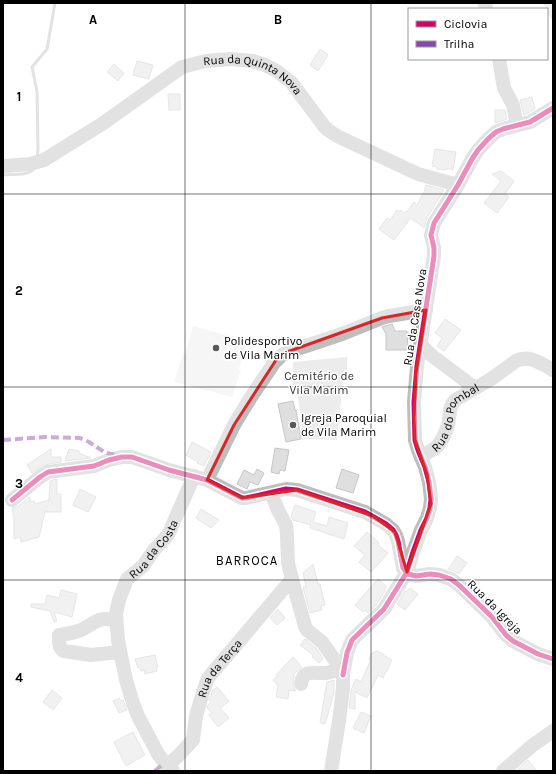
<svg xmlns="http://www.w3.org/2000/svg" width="556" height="774" viewBox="0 0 556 774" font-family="Karla,sans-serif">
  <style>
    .green { fill: #ececec }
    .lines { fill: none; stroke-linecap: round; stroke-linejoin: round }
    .stream { stroke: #bfbfbf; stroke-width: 3 }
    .building { fill: #dfdfdf; stroke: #c7c7c7 }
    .minor { stroke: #bebebe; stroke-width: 14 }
    .quiet { stroke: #8e44ad; stroke-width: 4; stroke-dasharray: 8 4; stroke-linecap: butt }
    .cycleway-casing { stroke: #fff; stroke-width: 8 }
    .cycleway { stroke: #d6006c; stroke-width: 5 }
    .marked { fill: none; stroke: #d62828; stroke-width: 3; stroke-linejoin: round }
    .grid { fill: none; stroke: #000; stroke-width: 1; stroke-opacity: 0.55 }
    .poi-dot { fill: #595959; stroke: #fff; stroke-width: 1.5 }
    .labels { text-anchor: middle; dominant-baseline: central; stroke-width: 3; stroke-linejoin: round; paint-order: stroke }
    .street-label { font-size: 12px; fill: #000; stroke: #fff }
    .poi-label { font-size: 12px; fill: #000; stroke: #fff; text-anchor: start }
    .park-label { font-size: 12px; fill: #333; stroke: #fff }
    .neighbourhood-label { font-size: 13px; letter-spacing: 1px; fill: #000; stroke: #fff }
    .grid-label { font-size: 13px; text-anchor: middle; font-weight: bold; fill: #000; stroke: #fff; stroke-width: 3; stroke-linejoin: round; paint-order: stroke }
  </style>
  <rect width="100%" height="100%" fill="#fff"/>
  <g class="green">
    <path d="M193 326 247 341 239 369 241 370 232 397 174 382 183 354H185Z"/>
    <path d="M347 357V370H344L337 440 304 439 297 391 293 390V362Z"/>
  </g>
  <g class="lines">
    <g class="stream">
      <path d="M37 158 38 149 37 91 32 67 47 49 55 3"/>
      <path d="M3 175C13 174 27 176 34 169"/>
    </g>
  </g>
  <g class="building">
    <path d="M544 3H553V21Z"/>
    <path d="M320 49 328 55 318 71 310 65Z"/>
    <path d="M137 61 153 65 149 79 133 75Z"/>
    <path d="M114 64 124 73 118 81 107 72Z"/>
    <path d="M168 94H180V110H169Z"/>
    <path d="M532 97 535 109 524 115 520 100Z"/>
    <path d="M495 110H505L507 119 495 123Z"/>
    <path d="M435 149 456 152 453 170 446 168V170L437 169V167L432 166Z"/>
    <path d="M501 171 514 181 505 194 509 197 497 213 484 203 501 181 492 174Z"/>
    <path d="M426 185 444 190 427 218 424 228 411 218 394 240 379 229 387 218 390 220 397 210 400 212 401 210 404 213 406 211 407 212 414 202 417 205 424 192Z"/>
    <path d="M445 319 461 330 444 351 437 346 442 338 435 333Z"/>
    <path d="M392 324 395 331H407L408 350H386V334L382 327Z"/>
    <path d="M293 401 295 410H296L301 439 286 442 278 404Z"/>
    <path d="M192 442 211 452 204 466 197 463 198 462 186 455Z"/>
    <path d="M275 448 289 450 285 471 280 470 279 474 271 472Z"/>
    <path d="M51 449V457H61V462L44 465 32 473 27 465Z"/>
    <path d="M69 449 79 451V453L91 458 65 461Z"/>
    <path d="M257 469 264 473 258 485 250 482 247 489 237 484 244 470 254 475Z"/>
    <path d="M342 469 359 475 353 493 336 488Z"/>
    <path d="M57 479V494H61V512H45L39 537 21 542 20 537 14 539V518L12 508 17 507 28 498H30L31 502 34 501 35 504 49 500 50 481Z"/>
    <path d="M80 489 96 497 88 512 73 505Z"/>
    <path d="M295 505 316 512 313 522 327 526 329 517 348 523 344 539 310 528 311 525 293 520 291 516Z"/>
    <path d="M201 509 219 520 211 528 196 518Z"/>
    <path d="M367 532 379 543 377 544 388 553 371 572 359 562 365 555 354 546Z"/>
    <path d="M457 556 467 563 459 574 454 571 448 569Z"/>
    <path d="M313 564 318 584H320L325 605 321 606 322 610 310 613 303 587H306L303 573Z"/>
    <path d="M378 579 387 587 385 589V591L377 604 368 613 365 610 363 612 355 605Z"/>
    <path d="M410 588 418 594 405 610 397 604 405 591 406 592Z"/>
    <path d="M61 590 77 594 72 617 54 612 57 621 54 622 50 611 31 607V604H45L47 595 59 598Z"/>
    <path d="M278 609 285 618 277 625 270 618Z"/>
    <path d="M305 639 316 648 323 658 319 663 312 657 313 655 300 645Z"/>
    <path d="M377 651 383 654V655L392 660 387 671H386L383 678 378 675 367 698 355 692V709L349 708 351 690 356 679 361 682 370 661 369 660 372 653Z"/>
    <path d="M155 655 158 667H156L157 671 145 674 144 670 141 671 140 668H138L135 659Z"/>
    <path d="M293 657 302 667 297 671 293 676H294L293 686 296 691 289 690 288 699 276 697 278 686 273 680 277 676 276 675Z"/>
    <path d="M334 680V693L325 724 320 723 327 682Z"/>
    <path d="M217 687 229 701 220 708 229 718 218 727 209 715 212 713 207 708 208 705 211 702 209 700 213 690Z"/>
    <path d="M52 690 62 698 53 710 43 702Z"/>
    <path d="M119 698 121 701 123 700 127 710 119 713 113 701Z"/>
    <path d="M361 712 371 716 364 733 353 728Z"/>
    <path d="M133 732 145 755 126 766 114 742Z"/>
    <path d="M528 760 537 771H516Z"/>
  </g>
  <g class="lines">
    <g class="minor">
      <path d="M485 3 486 9"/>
      <path d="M499 59 504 88 513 105 517 125"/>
      <path id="s1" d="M3 166H5L30 164 44 160 102 124 182 67 206 61 231 59 253 61 265 65 275 70 291 82 324 126 328 130 337 136 418 174 458 185"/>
      <path d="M420 344 431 355 475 388"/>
      <path id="s2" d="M421 458C425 453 429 452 434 449 441 444 444 436 447 428 451 418 447 406 457 399L491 379 516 361C529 354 542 364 553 370"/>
      <path d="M207 480 234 425 251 397 274 363 282 355 291 351 342 334 382 318 389 316 426 310"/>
      <path d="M271 493 278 510 286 525 287 535 288 563 293 583 305 626 307 630 322 642 327 649 339 666 343 678V688L339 721 331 771"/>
      <path d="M12 500 40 477 48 472 94 466 109 460 122 457H132L169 470 207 480 242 498H246L286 489 297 490 365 512 386 524 393 530 396 535 398 541 403 568 408 574 416 576 430 574 439 575 451 579 460 586 492 617 506 635 513 641 538 654 553 659"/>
      <path d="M116 621C99 615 94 624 81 630 74 633 66 634 59 635 59 641 58 648 64 651L91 655 120 652"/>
      <path d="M343 675 347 653 352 640 384 609 407 572 413 552 421 530 427 518 430 508 431 499 429 482 425 467 418 450 415 440 414 402 417 366 434 256V248L431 235 434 223 458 185 472 159 478 150 489 138 496 132 503 129 530 122 553 108"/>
      <path d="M301 684C303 668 315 674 327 673 332 672 336 670 340 669"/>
      <path id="s3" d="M167 766 178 756 193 740 196 716 203 692 208 678 292 579"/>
      <path id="s4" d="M173 771 167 766 158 754 138 716 133 703 126 680 118 640 116 614 119 600 127 579 143 566 154 550 168 535 194 476"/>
      <path d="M503 771 533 745 553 731"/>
    </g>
    <g class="quiet">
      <path d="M3 440 46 437 80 438 89 442 104 452 118 456"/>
      <path d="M155 771 164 763"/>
    </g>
    <g class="cycleway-casing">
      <g id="cycleway">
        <path d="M12 500 40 477 48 472 94 466 109 460 122 457H132L169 470 207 480 242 498H246L286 489 297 490 365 512 386 524 393 530 396 535 398 541 403 568 408 574 416 576 430 574 439 575 451 579 460 586 492 617 506 635 513 641 538 654 553 659"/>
        <path d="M343 675 347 653 352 640 384 609 407 572 413 552 421 530 427 518 430 508 431 499 429 482 425 467 418 450 415 440 414 402 417 366 434 256V248L431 235 434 223 458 185 472 159 478 150 489 138 496 132 503 129 530 122 553 108"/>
      </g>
    </g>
    <use href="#cycleway" class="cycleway"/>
  </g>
  <path d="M0 0H556V774H0ZM426 310 416 373 414 418 415 440 427 474 431 504 407 572 395 532 373 516 297 490 242 498 207 480 234 425 276 360 287 352 382 318Z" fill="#fff" fill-opacity=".55" fill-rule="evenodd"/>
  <path class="marked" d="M426 310 416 373 414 418 415 440 427 474 431 504 407 572 395 532 373 516 297 490 242 498 207 480 234 425 276 360 287 352 382 318Z"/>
  <path class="grid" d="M185 3V771M371 3V771M3 194H553M3 387H553M3 580H553"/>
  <g class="poi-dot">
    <circle cx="216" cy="348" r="4"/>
    <circle cx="293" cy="425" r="4"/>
  </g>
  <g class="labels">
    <g class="street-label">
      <text stroke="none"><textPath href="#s1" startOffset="284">Rua da Quinta Nova</textPath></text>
      <text transform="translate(415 317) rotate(-81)">Rua da Casa Nova</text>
      <text stroke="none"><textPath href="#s2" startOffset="56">Rua do Pombal</textPath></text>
      <text stroke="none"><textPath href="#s4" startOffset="248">Rua da Costa</textPath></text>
      <text transform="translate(495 607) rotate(45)">Rua da Igreja</text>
      <text stroke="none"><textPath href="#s3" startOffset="115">Rua da Terça</textPath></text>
    </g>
    <g class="poi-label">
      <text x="224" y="341">Polidesportivo<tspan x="224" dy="14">de Vila Marim</tspan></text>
      <text x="301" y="418">Igreja Paroquial<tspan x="301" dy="14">de Vila Marim</tspan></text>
    </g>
    <g class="park-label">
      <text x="319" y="376">Cemitério de<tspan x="319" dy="14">Vila Marim</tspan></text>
    </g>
    <g class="neighbourhood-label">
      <text x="247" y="560">BARROCA</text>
    </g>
  </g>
  <g class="grid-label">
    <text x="93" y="24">A</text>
    <text x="278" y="24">B</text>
    <text x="19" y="101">1</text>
    <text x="19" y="295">2</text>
    <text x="19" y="488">3</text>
    <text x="19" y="682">4</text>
  </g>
  <rect width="556" height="774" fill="none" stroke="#000000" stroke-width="8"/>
  <rect x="408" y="8" width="140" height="52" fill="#ffffff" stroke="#999999"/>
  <rect x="416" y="21" width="20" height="6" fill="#d6006c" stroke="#999999"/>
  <text x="444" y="28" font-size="12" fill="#000000">Ciclovia</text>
  <rect x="416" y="41" width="20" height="6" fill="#8e44ad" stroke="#999999"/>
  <text x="444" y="48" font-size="12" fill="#000000">Trilha</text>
</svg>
